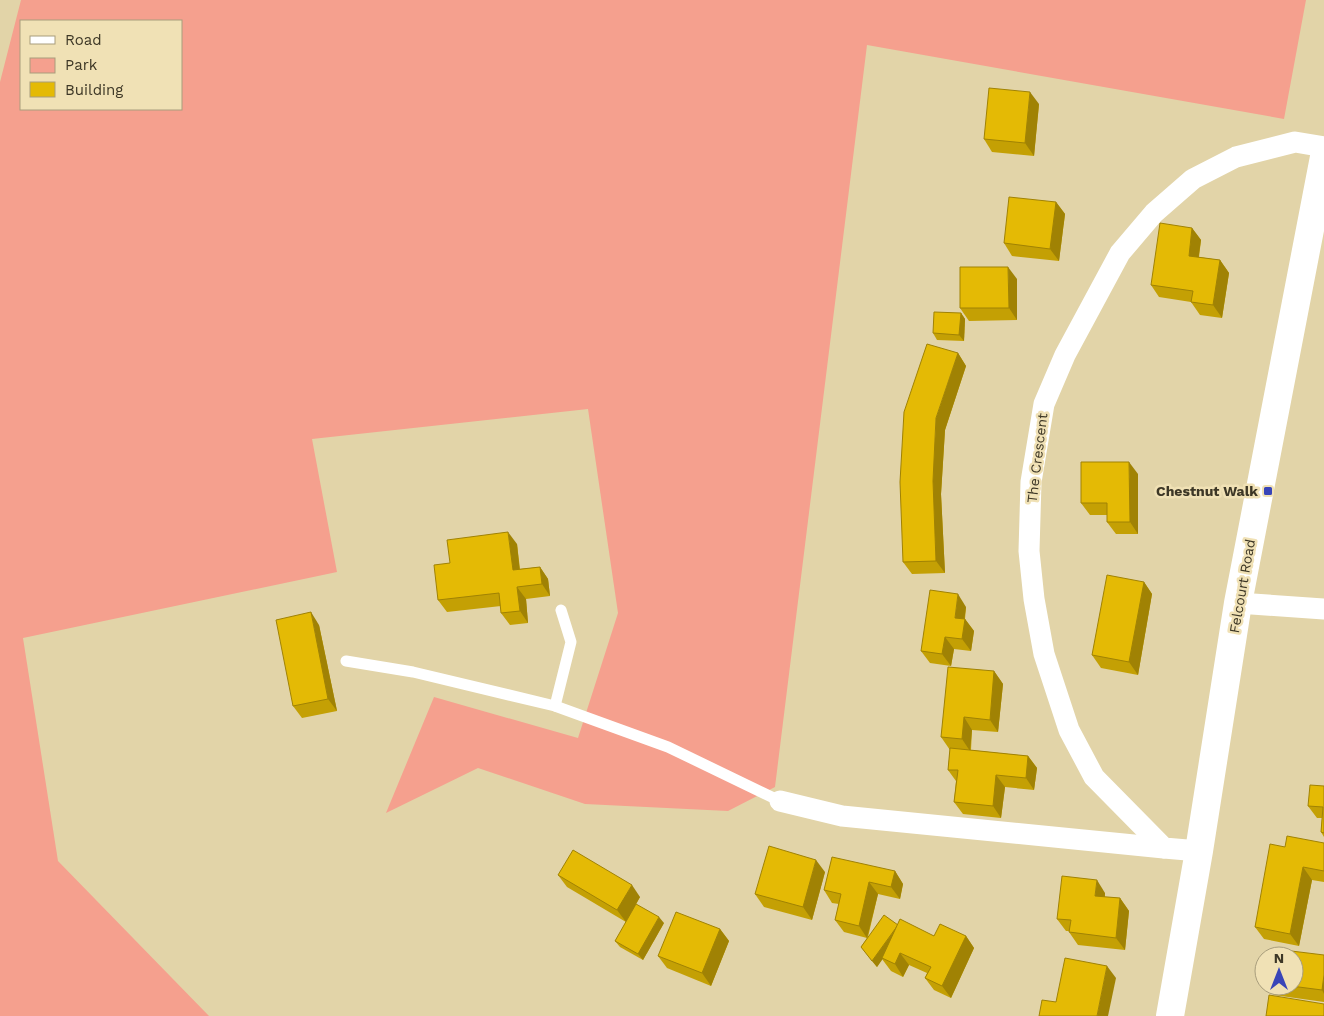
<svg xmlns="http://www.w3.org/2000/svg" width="1324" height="1016" viewBox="0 0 1324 1016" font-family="'Work Sans',sans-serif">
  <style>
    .green { fill: #f5a08e; fill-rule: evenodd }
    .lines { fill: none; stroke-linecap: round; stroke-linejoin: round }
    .lane { stroke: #fff; stroke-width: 11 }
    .street { stroke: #fff; stroke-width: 21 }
    .secondary { stroke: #fff; stroke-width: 28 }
    .wall { fill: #c4a004 }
    .shaded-wall { fill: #a08204 }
    .building { fill: #e4ba05; stroke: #a08204 }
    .poi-dot { fill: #3945b8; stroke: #f0e1b5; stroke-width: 2 }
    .labels { text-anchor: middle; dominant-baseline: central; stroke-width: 5; stroke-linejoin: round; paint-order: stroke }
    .street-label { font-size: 14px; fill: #3d3726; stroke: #f0e1b5 }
    .poi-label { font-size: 14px; font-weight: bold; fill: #3d3726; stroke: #f0e1b5; text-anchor: end }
  </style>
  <rect width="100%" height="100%" fill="#e2d4a8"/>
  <path class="green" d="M21 0H1306L1284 119 867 45 775 787 728 811 585 804 478 768 386 813 434 697 578 738 618 613 588 409 312 439 337 572 23 638 58 861 209 1016H0V82ZM21 21H181V109H21Z"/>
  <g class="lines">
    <g class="lane">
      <path d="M346 661 413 672 555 706 668 747 780 801"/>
      <path d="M555 706 571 642 561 610"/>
    </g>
    <g class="street">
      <path d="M1238 603 1324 609"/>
      <path d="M780 801 842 816 1164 848"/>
      <path d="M1199 851 1164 848 1094 777 1069 730 1044 654 1034 599 1029 551 1031 482 1044 404 1065 355 1120 253 1154 213 1193 179 1236 157 1295 142 1324 147"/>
    </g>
    <path class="secondary" d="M1170 1016 1199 851 1238 603 1324 157"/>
  </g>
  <g class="wall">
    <path d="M1039 104 1034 156 992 152 984 139Z"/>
    <path d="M1056 202 1065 214 1059 261 1012 256 1004 243Z"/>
    <path d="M1192 228 1201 240 1199 257 1220 260 1229 273 1222 318 1200 315 1191 302 1159 297 1151 285Z"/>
    <path d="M1017 279V320L969 321 960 308Z"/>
    <path d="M961 313 965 319 964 341 937 340 933 333Z"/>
    <path d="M958 353 966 366 945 430 941 494 945 573 912 574 903 562Z"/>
    <path d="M1138 474V534H1116L1107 522V515H1090L1081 503Z"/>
    <path d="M517 544 520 569 540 567 548 579 550 596 526 599 528 623 510 625 501 613V606L447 612 438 600 450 563Z"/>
    <path d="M1144 582 1152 594 1138 675 1101 668 1092 655Z"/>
    <path d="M966 607 965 619 974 631 971 651 954 649 951 666 930 663 921 651Z"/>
    <path d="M319 625 337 711 302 718 293 706Z"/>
    <path d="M994 671 1003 684 998 732 972 730 971 750 1028 756 1037 768 1034 790 1005 787 1001 818 963 814 954 802 956 781 948 770 950 750 941 737Z"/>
    <path d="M1324 786V837L1321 832 1322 818H1317L1308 806Z"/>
    <path d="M1324 843V882L1312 880 1299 946 1264 939 1255 927 1285 847Z"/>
    <path d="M895 871 903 884 900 899 878 894 868 937 898 925 934 936H966L974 948 951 998 934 990 925 978 927 973 909 965 903 977 891 971 882 959 877 967 861 947 867 938 844 932 835 920 839 904 832 903 824 890Z"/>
    <path d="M825 872 812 920 764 907 755 894Z"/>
    <path d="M558 875 640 897 626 922 567 887Z"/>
    <path d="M1105 893V897L1120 898 1129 911 1125 950 1078 945 1069 932 1070 931H1066L1057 919Z"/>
    <path d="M664 923 643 960 620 947 615 941Z"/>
    <path d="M720 929 729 941 711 986 667 968 658 956Z"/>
    <path d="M1324 955V1002L1274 995 1268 986H1294Z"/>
  </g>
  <g class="shaded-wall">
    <path d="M1030 92 1039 104 1034 156 1025 143Z"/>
    <path d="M1056 202 1065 214 1059 261 1050 249Z"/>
    <path d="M1192 228 1201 240 1197 268 1189 256Z"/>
    <path d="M1220 260 1229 273 1222 318 1213 305Z"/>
    <path d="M1008 267 1017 279V320L1009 308Z"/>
    <path d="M961 313 965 319 964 341 959 335Z"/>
    <path d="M958 353 966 366 945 430 941 494 945 573 936 561 933 481 936 418Z"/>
    <path d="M1129 462 1138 474V534L1130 522Z"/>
    <path d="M508 532 517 544 521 583 513 570Z"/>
    <path d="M540 567 548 579 550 596 542 584Z"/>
    <path d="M1144 582 1152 594 1138 675 1129 662Z"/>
    <path d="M517 587 526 599 528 623 520 611Z"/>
    <path d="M958 594 966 607 963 630 955 618Z"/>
    <path d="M311 612 319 625 337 711 328 699Z"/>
    <path d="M965 619 974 631 971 651 962 639Z"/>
    <path d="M945 637 954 649 951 666 942 654Z"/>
    <path d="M994 671 1003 684 998 732 990 720Z"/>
    <path d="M964 717 972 730 970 751 962 739Z"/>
    <path d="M1028 756 1037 768 1034 790 1026 778Z"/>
    <path d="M996 775 1005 787 1001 818 993 806Z"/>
    <path d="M816 860 825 872 812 920 803 907Z"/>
    <path d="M1303 867 1312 880 1299 946 1290 934Z"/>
    <path d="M895 871 903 884 900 899 891 887Z"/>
    <path d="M1097 880 1105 893 1104 908 1095 896Z"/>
    <path d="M869 882 878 894 867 938 859 926Z"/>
    <path d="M632 885 640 897 626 922 617 910Z"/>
    <path d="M1120 898 1129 911 1125 950 1116 938Z"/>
    <path d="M659 917 664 923 643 960 638 954Z"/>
    <path d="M898 926 902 932 877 967 872 961Z"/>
    <path d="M720 929 729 941 711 986 702 973Z"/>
    <path d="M966 936 974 948 951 998 942 986Z"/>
    <path d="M900 953 909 965 903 977 895 964Z"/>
    <path d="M1107 966 1116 978 1108 1016H1097Z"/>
    <path d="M1324 975V994L1322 990Z"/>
  </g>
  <g class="building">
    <path d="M989 88 1030 92 1025 143 984 139Z"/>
    <path d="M1009 197 1056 202 1050 249 1004 243Z"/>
    <path d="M1160 223 1192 228 1189 256 1220 260 1213 305 1191 302 1193 291 1151 285Z"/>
    <path d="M960 267H1008L1009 308H960Z"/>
    <path d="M934 312 961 313 959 335 933 333Z"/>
    <path d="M927 344 958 353 936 418 933 481 936 561 903 562 900 482 904 412Z"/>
    <path d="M1081 462H1129L1130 522H1107V503H1081Z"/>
    <path d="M508 532 513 570 540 567 542 584 517 587 520 611 501 613 499 593 438 600 434 565 450 563 447 540Z"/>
    <path d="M1107 575 1144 582 1129 662 1092 655Z"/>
    <path d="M930 590 958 594 955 618 965 619 962 639 945 637 942 654 921 651Z"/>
    <path d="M311 612 328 699 293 706 276 620Z"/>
    <path d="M948 667 994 671 990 720 964 717 962 739 941 737Z"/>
    <path d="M950 748 1028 756 1026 778 996 775 993 806 954 802 958 770H948Z"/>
    <path d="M1310 785 1324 786V833L1321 832 1323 807 1308 806Z"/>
    <path d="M1287 836 1324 843V871L1303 867 1290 934 1255 927 1270 844 1285 847Z"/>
    <path d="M769 846 816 860 803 907 755 894Z"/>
    <path d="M573 850 632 885 617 910 558 875Z"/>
    <path d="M832 857 895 871 891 887 869 882 859 926 835 920 841 894 824 890Z"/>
    <path d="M1062 876 1097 880 1095 896 1120 898 1116 938 1069 932 1071 920 1057 919Z"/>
    <path d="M636 904 659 917 638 954 615 941Z"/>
    <path d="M676 912 720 929 702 973 658 956Z"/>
    <path d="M884 915 898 925 872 961 861 947Z"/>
    <path d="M900 919 934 936 940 924 966 936 942 986 925 978 931 967 900 953 895 964 882 958Z"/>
    <path d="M1275 949 1324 955V975L1322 990 1291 986H1294V956H1274Z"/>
    <path d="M1065 958 1107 966 1097 1016H1039L1042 1000 1056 1002Z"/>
    <path d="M1269 995 1324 1004V1016H1266Z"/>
  </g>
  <rect class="poi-dot" x="1263" y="486" width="10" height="10" rx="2.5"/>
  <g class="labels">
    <g class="street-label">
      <text transform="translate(1037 458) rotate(-83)">The Crescent</text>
      <text transform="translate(1242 586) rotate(-80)">Felcourt Road</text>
    </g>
    <g class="poi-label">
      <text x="1258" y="491">Chestnut Walk</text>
    </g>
  </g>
  <rect x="20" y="20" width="162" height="90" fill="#f0e1b5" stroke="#a89d7c"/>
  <rect x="30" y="36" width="25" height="8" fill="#ffffff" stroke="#a89d7c"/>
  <text x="65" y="45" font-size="15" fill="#3d3726">Road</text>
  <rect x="30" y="58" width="25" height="15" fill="#f5a08e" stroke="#a89d7c"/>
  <text x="65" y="70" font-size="15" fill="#3d3726">Park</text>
  <rect x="30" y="82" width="25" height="15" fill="#e4ba05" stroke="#a89d7c"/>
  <text x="65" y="95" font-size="15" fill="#3d3726">Building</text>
  <g transform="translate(1279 971)"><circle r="24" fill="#f0e1b5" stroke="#a89d7c"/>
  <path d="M0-4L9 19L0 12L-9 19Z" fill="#3945b8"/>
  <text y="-8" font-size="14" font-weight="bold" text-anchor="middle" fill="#3d3726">N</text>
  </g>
</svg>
